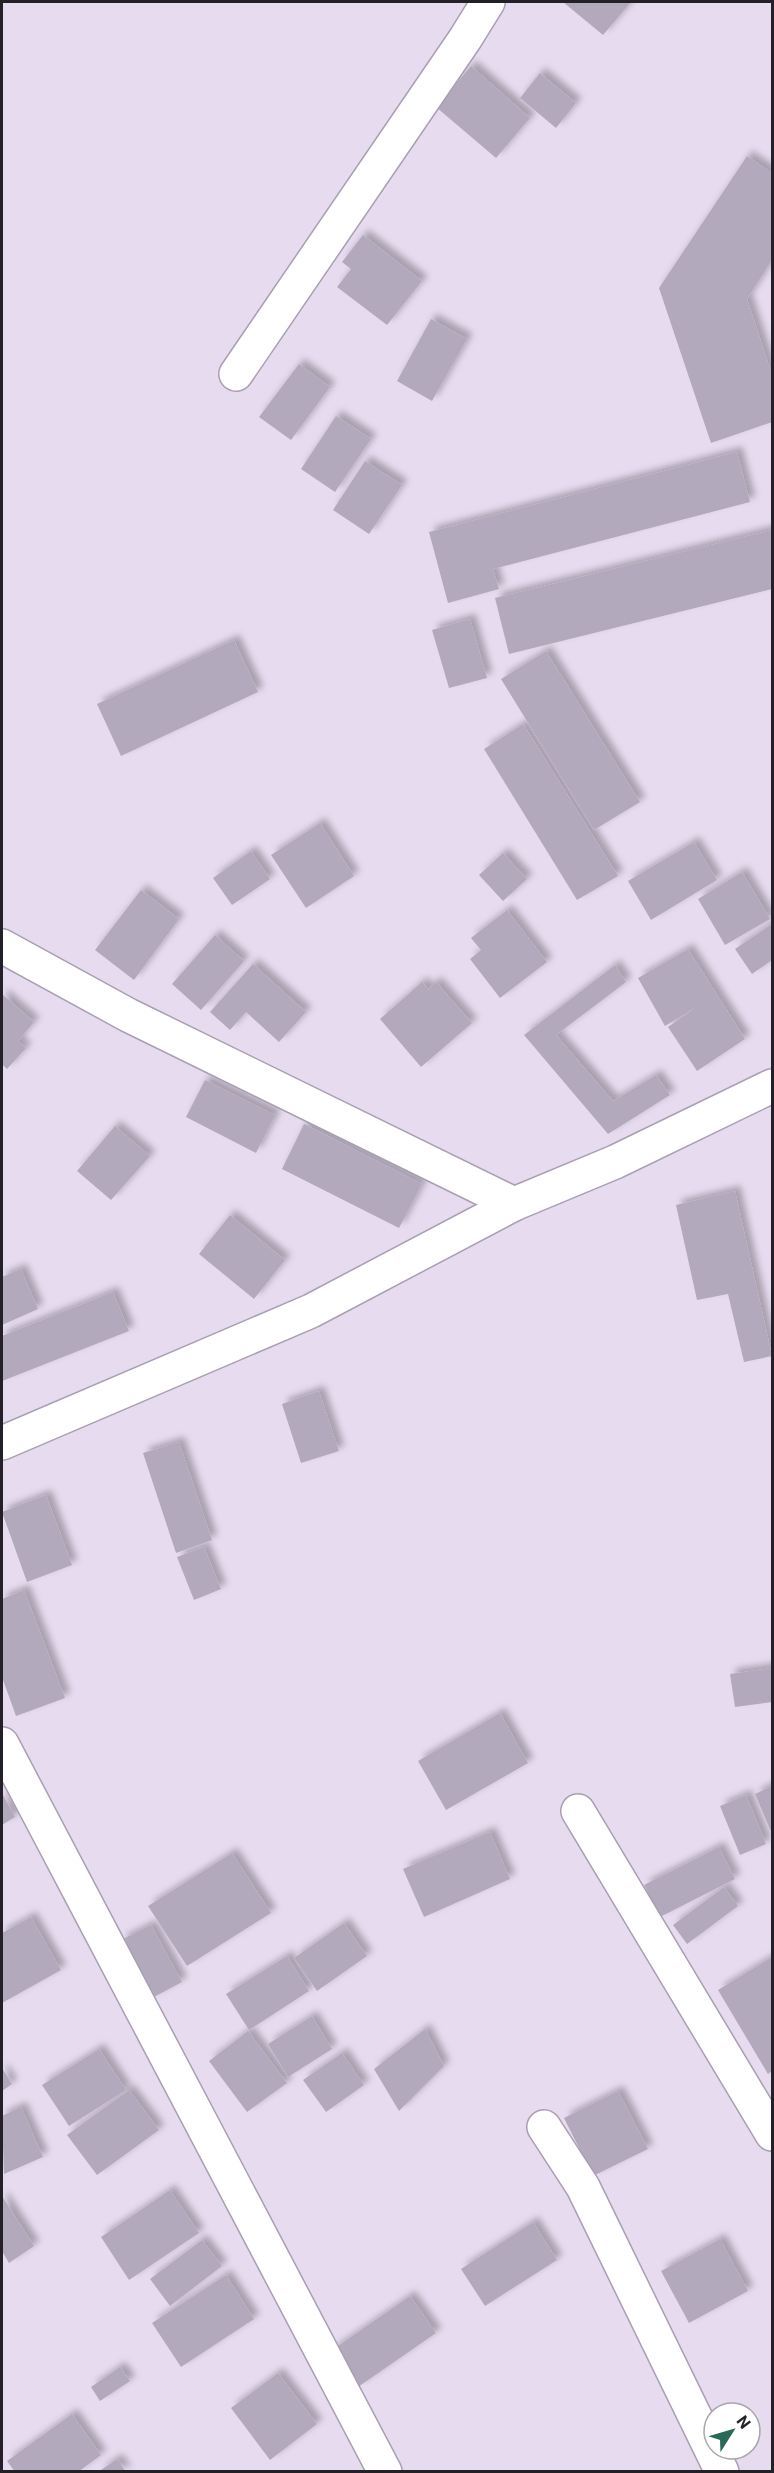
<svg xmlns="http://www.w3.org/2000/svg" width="774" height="2473" viewBox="0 0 774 2473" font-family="Roboto,sans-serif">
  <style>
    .building { fill: #b3a9bc; filter: url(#shadow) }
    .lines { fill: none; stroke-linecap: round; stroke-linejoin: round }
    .minor-casing { stroke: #a99fb1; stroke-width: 36 }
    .minor { stroke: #fff; stroke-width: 33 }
  </style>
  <defs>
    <filter id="shadow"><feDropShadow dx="5.5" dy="-5.5" stdDeviation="3" flood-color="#0004"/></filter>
  </defs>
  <rect width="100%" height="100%" fill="#e6dbef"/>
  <g class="building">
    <path d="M563 2H631L603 35Z"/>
    <path d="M471 66 530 118 496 158 436 107Z"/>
    <path d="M540 73 576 103 556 128 520 98Z"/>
    <path d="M747 156 772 173V260L747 299 772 375V422L711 443 659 288Z"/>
    <path d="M363 235 422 281 387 325 337 287 351 269 342 262Z"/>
    <path d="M431 319 467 339 432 401 397 381Z"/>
    <path d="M299 364 330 387 291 440 259 417Z"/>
    <path d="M336 416 371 439 335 492 301 469Z"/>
    <path d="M737 452 750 502 493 569 499 589 448 603 429 532Z"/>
    <path d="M365 461 402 485 369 534 333 510Z"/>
    <path d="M772 530V589L509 654 495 598Z"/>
    <path d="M470 619 487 678 449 688 432 630Z"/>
    <path d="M234 640 258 692 121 756 97 704Z"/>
    <path d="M546 651 640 802 594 830 501 679Z"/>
    <path d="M523 724 618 876 577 900 484 749Z"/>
    <path d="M320 823 354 876 306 908 271 855Z"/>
    <path d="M694 842 717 880 651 920 628 881Z"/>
    <path d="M251 851 270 879 232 905 213 878Z"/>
    <path d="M503 853 527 879 503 901 479 875Z"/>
    <path d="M742 872 770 919 725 945 698 899Z"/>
    <path d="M141 890 179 919 134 980 95 950Z"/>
    <path d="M507 910 547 962 500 998 470 959 481 950 471 938Z"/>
    <path d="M772 924V960L752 974 735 949Z"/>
    <path d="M215 935 244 961 201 1010 172 984Z"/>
    <path d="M688 949 745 1039 697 1071 668 1027 698 1006 665 1026 638 978Z"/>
    <path d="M253 964 306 1012 279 1042 246 1012 230 1030 210 1012Z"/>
    <path d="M615 965 626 982 556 1035 613 1101 656 1075 670 1095 608 1134 524 1035Z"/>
    <path d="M422 982 428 989 436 982 472 1023 421 1067 380 1019Z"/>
    <path d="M2 994 34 1022 18 1041 26 1048 7 1069 2 1064Z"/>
    <path d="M205 1080 275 1115 256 1153 186 1117Z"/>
    <path d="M304 1124 422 1184 399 1228 282 1169Z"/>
    <path d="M115 1126 150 1156 111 1200 77 1171Z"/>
    <path d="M735 1191 772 1356 744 1362 728 1294 697 1300 676 1205Z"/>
    <path d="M230 1215 285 1260 254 1299 199 1254Z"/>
    <path d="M21 1269 38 1309 2 1325V1277Z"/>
    <path d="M113 1292 129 1331 2 1381V1336Z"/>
    <path d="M319 1391 339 1451 301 1463 282 1404Z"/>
    <path d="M179 1442 212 1540 176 1553 143 1453Z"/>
    <path d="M46 1495 72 1565 27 1582 2 1512Z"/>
    <path d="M204 1547 221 1589 194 1600 177 1557Z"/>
    <path d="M24 1590 65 1698 16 1716 2 1677V1599Z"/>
    <path d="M772 1668V1702L735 1707 730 1674Z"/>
    <path d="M500 1713 528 1763 446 1810 418 1761Z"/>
    <path d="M772 1786V1834L755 1794Z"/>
    <path d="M2 1793 15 1817 2 1825Z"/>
    <path d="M746 1795 766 1844 740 1855 720 1806Z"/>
    <path d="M490 1832 510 1879 424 1917 403 1869Z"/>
    <path d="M719 1847 735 1879 660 1917 644 1885Z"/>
    <path d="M232 1853 271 1913 187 1966 148 1906Z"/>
    <path d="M724 1887 738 1906 687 1944 673 1925Z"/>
    <path d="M31 1917 61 1970 2 2003V1933Z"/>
    <path d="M344 1923 367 1956 317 1991 294 1958Z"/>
    <path d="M151 1925 182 1982 152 1998 121 1940Z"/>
    <path d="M287 1956 309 1991 249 2030 226 1994Z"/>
    <path d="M772 1957V2071L768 2074 718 1990Z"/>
    <path d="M312 2016 332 2049 288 2077 268 2044Z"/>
    <path d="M425 2029 444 2066 399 2111 374 2069Z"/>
    <path d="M248 2031 287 2083 247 2112 209 2061Z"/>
    <path d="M99 2049 126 2090 69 2126 42 2085Z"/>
    <path d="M342 2053 364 2085 326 2112 303 2080Z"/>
    <path d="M2 2068 12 2084 2 2091Z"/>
    <path d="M129 2090 159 2130 97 2175 67 2135Z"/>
    <path d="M618 2091 648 2149 593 2176 564 2118Z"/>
    <path d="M21 2107 43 2157 4 2174 2 2116Z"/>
    <path d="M170 2190 199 2233 129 2280 101 2237Z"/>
    <path d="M2 2196 34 2246 9 2263 2 2251Z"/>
    <path d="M533 2222 557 2260 485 2306 461 2269Z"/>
    <path d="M720 2239 748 2291 689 2323 661 2271Z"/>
    <path d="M202 2240 222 2266 170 2306 150 2279Z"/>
    <path d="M226 2275 254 2319 181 2367 152 2323Z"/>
    <path d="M410 2296 436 2333 358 2387 332 2350Z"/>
    <path d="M120 2367 130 2381 100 2401 91 2387Z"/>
    <path d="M278 2373 317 2424 270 2460 231 2408Z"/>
    <path d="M72 2414 101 2455 78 2472H15L7 2461Z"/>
    <path d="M117 2459 126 2472H98Z"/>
  </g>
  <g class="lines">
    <g class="minor-casing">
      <g id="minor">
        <path d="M236 374 465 39 488 2"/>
        <path d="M2 946 128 1015 514 1204"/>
        <path d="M2 1443 311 1311 514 1204 615 1162 772 1086"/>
        <path d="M2 1744 385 2472"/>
        <path d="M578 1811 772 2134"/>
        <path d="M544 2127 583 2187 722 2472"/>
      </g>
    </g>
    <use href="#minor" class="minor"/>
  </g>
  <rect width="774" height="2473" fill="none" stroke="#232027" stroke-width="6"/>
  <g transform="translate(732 2431) rotate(53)"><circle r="28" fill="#ffffff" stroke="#a7a6a9" stroke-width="1.5"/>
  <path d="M0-4.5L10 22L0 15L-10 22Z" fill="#286958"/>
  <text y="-9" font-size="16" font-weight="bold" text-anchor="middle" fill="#232027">N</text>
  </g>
</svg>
